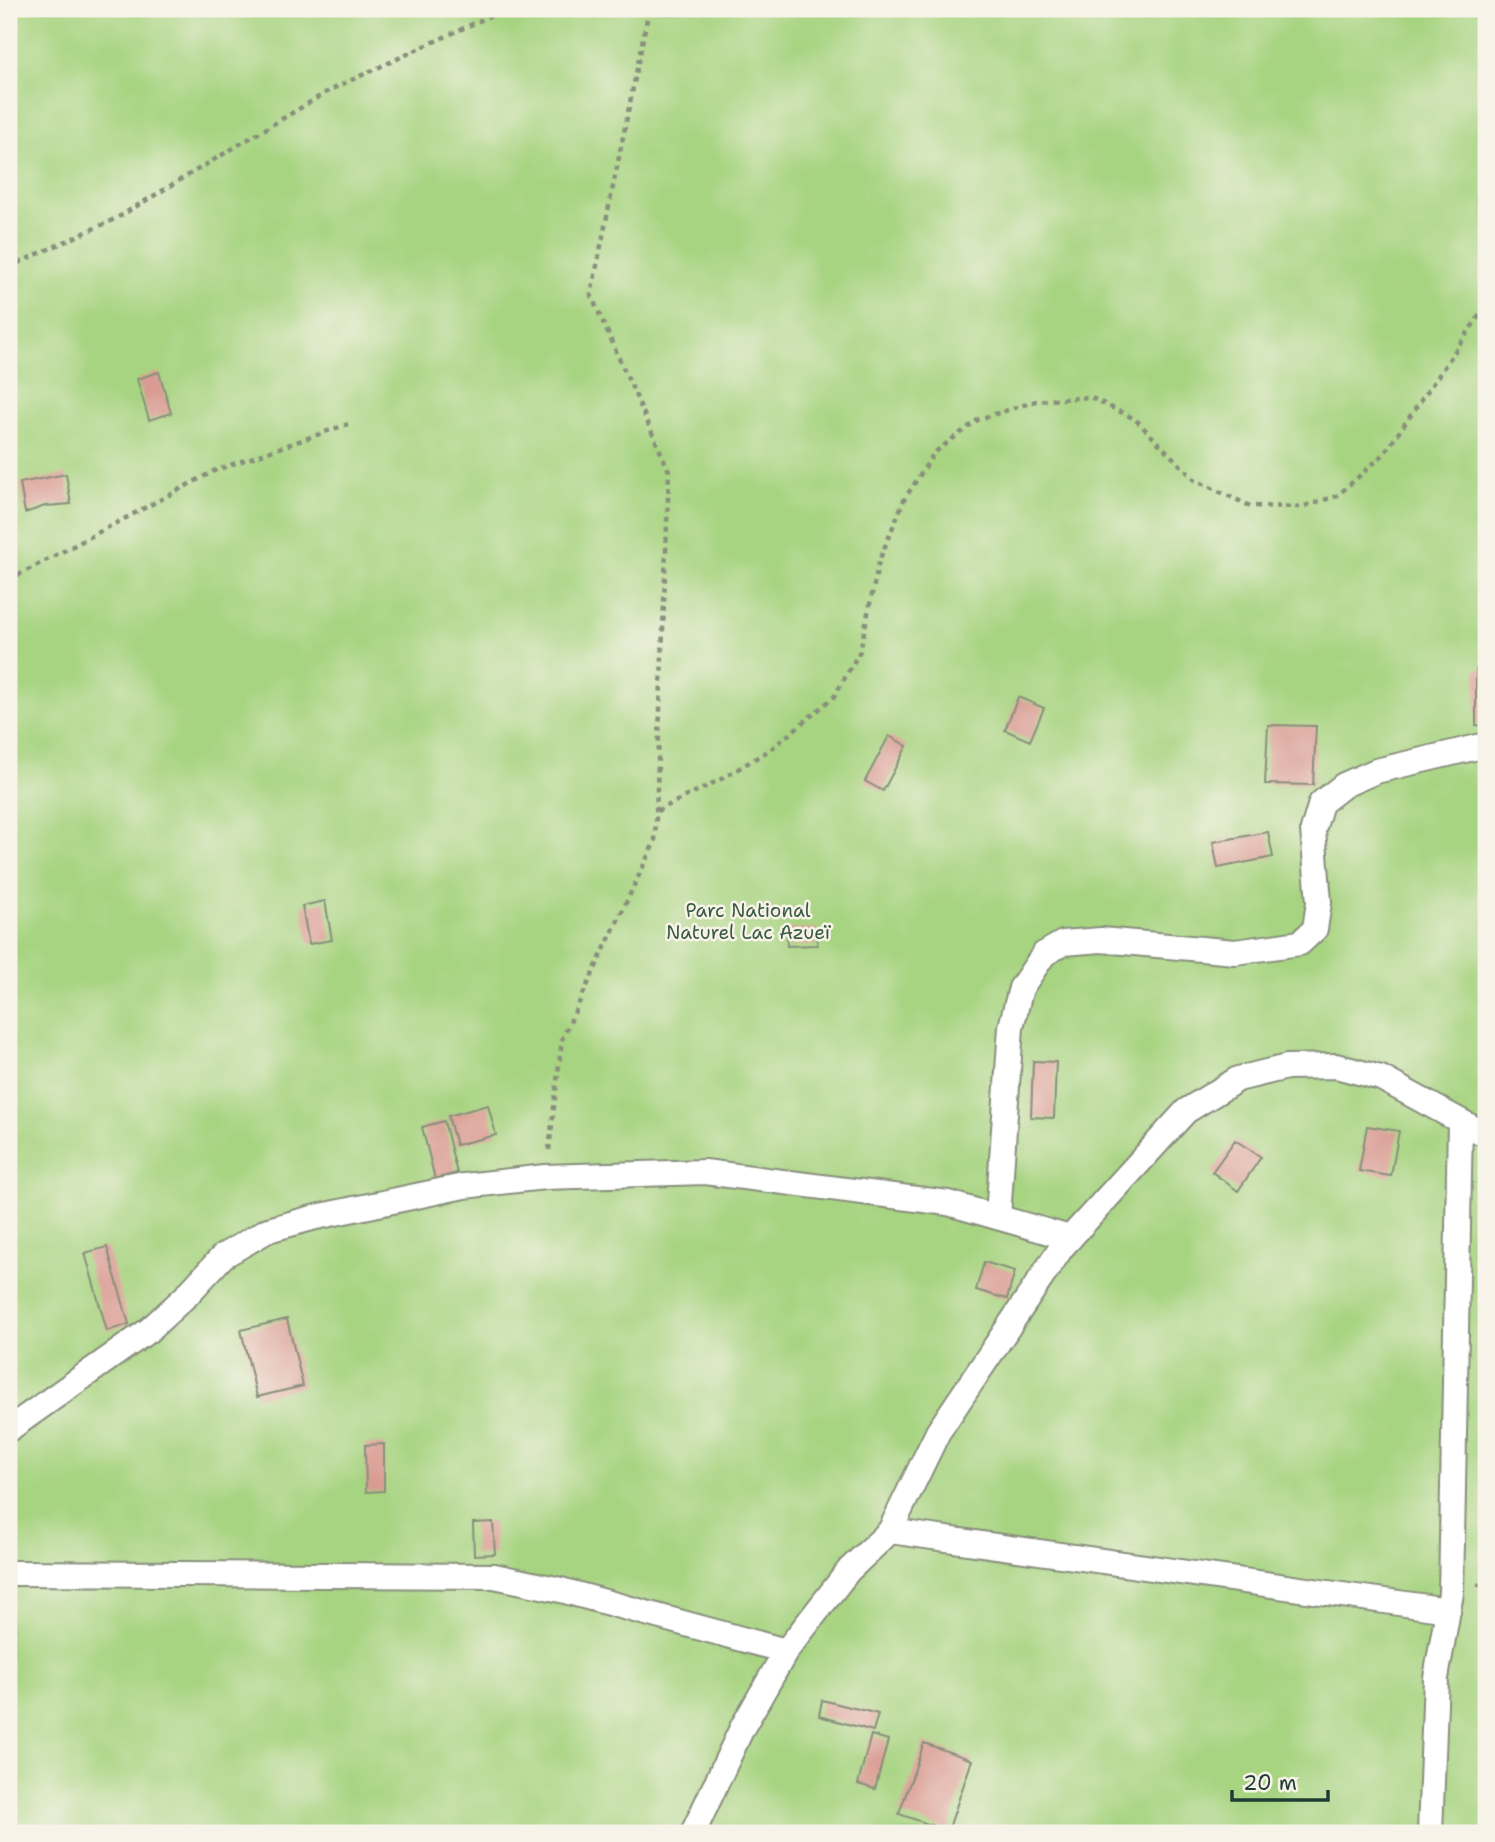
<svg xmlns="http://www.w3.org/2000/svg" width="1495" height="1842" viewBox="0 0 1495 1842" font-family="'Shantell Sans',sans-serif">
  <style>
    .green { fill: #a7d481; stroke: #63885a; stroke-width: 2 }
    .building { fill: #d99b93 }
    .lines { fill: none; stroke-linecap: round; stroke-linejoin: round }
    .street-casing { stroke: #888f7c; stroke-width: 28 }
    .path { stroke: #888f7c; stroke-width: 4.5; stroke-dasharray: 5 5; stroke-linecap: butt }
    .street { stroke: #fff; stroke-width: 24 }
    .labels { text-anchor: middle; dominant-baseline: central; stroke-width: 5; stroke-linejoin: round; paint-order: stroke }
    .park-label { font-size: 19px; fill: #3a5b43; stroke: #f7f3e8 }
  </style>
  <rect width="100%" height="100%" fill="#f7f3e8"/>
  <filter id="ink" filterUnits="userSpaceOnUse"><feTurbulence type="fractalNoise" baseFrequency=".0143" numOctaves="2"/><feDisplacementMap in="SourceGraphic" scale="14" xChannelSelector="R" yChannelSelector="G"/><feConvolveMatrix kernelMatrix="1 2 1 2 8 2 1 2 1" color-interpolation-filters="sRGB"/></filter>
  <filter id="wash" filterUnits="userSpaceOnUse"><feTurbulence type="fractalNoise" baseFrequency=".00686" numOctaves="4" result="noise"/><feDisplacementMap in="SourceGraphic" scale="28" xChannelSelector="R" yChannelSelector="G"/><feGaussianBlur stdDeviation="1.57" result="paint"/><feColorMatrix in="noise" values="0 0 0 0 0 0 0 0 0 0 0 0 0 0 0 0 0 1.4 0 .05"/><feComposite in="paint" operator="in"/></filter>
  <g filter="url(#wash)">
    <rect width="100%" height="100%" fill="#f2e1c5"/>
    <rect class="green" x="9" y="9" width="1477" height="1824"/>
    <g id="blocks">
      <g class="building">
        <path d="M159 372 171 413 149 420 137 379Z"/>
        <path d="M66 474 71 504 45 506 25 513 20 483Z"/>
        <path d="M1476 669H1486V726L1476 725Z"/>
        <path d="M1018 697 1044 708 1030 741 1005 730Z"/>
        <path d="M1268 725 1316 726 1313 785 1265 784Z"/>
        <path d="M889 736 907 746 883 791 865 781Z"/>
        <path d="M1268 832 1273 857 1218 868 1213 842Z"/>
        <path d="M325 901 332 940 309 944 302 906Z"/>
        <path d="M787 929H817V945L787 946Z"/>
        <path d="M1033 1061 1056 1062 1054 1118 1031 1117Z"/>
        <path d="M488 1105 496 1135 456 1145 448 1116Z"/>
        <path d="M444 1121 457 1173 435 1179 422 1127Z"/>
        <path d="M1367 1126 1399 1131 1391 1176 1359 1171Z"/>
        <path d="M1235 1140 1261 1157 1238 1191 1212 1172Z"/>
        <path d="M107 1247 129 1324 107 1331 85 1253Z"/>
        <path d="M984 1262 1015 1271 1007 1299 976 1290Z"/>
        <path d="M287 1319 303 1386 257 1397 241 1330Z"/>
        <path d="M384 1444V1491L366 1492 365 1445Z"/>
        <path d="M493 1522 495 1554 474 1555 473 1523Z"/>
        <path d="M822 1700 878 1714 873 1731 819 1716Z"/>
        <path d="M871 1735 888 1740 875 1789 858 1784Z"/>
        <path d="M924 1743 972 1760 948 1831 899 1814Z"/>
      </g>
    </g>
  </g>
  <g filter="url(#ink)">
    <use href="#blocks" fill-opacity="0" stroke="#888f7c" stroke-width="2"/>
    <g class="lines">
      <g class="street-casing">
        <g id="street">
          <path d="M998 1217 1011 1027 1021 988 1044 954 1063 943 1101 940 1235 952 1300 943 1315 929 1319 902 1313 830 1321 803 1344 785 1376 771 1486 745"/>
          <path d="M9 1429 149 1330 186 1296 223 1256 268 1230 316 1217 464 1186 545 1177 705 1172 948 1203 1070 1238"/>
          <path d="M890 1531 1448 1610"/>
          <path d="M9 1573 494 1576 561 1590 786 1651"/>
          <path d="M693 1833 742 1728 786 1651 849 1570 890 1531 938 1432 1062 1247 1186 1111 1238 1079 1287 1067 1336 1066 1381 1078 1486 1135"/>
          <path d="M1430 1833 1436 1678 1451 1593 1460 1122"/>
        </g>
      </g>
      <g class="path">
        <path d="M9 267 115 219 332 89 505 9"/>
        <path d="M9 580 216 470 348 424"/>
        <path d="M657 811 723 778 771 749 834 697 860 651 879 561 904 500 934 453 979 419 1036 401 1090 397 1135 419 1195 480 1250 506 1301 507 1337 496 1384 454 1486 306"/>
        <path d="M549 1150 562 1039 655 841 669 471 591 295 649 9"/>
        <path d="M1477 1584 1486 1588"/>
      </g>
      <use href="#street" class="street"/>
    </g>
  </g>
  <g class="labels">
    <g class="park-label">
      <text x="748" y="910">Parc National<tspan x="748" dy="22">Naturel Lac Azueï</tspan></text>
    </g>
  </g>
  <rect width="1495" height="1842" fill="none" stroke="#f7f3e8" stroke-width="35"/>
  <path d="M1232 1790v10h96v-10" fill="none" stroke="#1f3d34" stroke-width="3.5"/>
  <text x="1243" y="1790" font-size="21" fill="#1f3d34" stroke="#f7f3e8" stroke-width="5" paint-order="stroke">20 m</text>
</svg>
